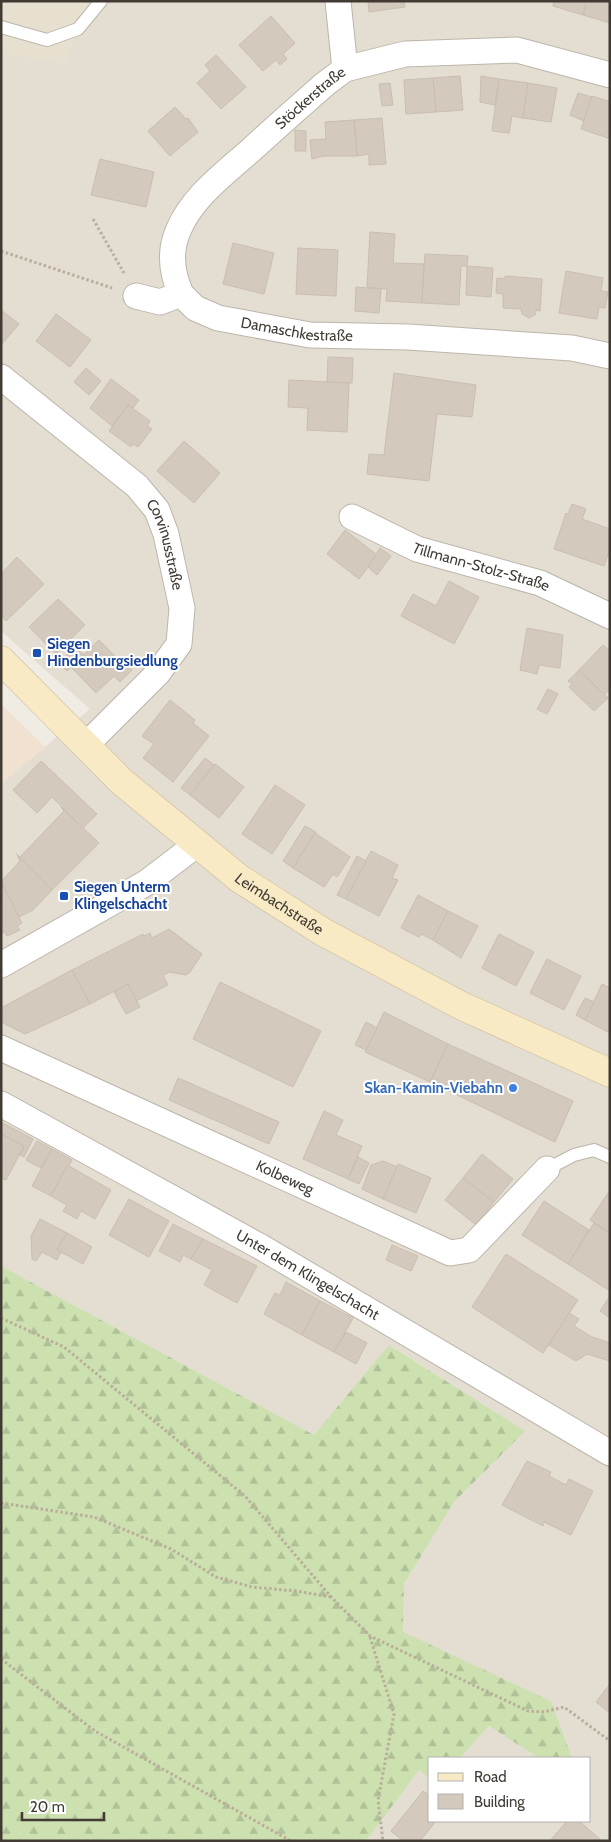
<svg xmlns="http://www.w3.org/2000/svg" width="611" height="1842" viewBox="0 0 611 1842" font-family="Cabin,sans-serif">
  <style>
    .residential { fill: #e3ddd2 }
    .commercial { fill: #f0e1d0 }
    .education { fill: #e7dfcf }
    .forest { fill: url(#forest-firs) }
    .building { fill: #d3c9bd; stroke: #cabeae }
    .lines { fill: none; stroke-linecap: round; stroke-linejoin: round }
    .service-casing { stroke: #bdb5aa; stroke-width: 14 }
    .minor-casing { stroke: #bdb5aa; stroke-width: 27 }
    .secondary-casing { stroke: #cbbb97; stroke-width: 29 }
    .path { stroke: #baad9a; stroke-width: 3; stroke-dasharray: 2.5 2.5; stroke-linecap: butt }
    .service { stroke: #fff; stroke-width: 12 }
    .minor { stroke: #fff; stroke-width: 25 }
    .secondary { stroke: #f8eac5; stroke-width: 28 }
    .transit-dot { fill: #1a4fb4; stroke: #fff; stroke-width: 2 }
    .shop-dot { fill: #3f7fe0; stroke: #fff; stroke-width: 2 }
    .labels { text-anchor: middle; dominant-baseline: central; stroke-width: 4; stroke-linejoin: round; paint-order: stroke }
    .street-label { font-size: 15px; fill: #413b34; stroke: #fff }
    .transit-label { font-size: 15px; font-weight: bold; fill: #164399; stroke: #fff; text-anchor: start }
    .shop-label { font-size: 15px; font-weight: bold; fill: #366cbe; stroke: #fff; text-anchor: end }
  </style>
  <defs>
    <pattern id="forest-firs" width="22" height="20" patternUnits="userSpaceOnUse" patternTransform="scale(1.25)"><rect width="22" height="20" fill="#cce0b0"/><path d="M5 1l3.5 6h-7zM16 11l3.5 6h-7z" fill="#b0c198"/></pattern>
  </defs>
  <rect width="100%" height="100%" fill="#f0ebe3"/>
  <g class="residential">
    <path d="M1 1H610V1841H366L419 1770 430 1779V1821H590V1758H572L551 1701 403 1633 404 1584 454 1502 524 1431 390 1345 314 1435 1 1266V784L90 709 1 631Z"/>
    <path d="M489 1726 539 1758H460Z"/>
  </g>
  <path class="commercial" d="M1 704 45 747 1 784Z"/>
  <path class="education" d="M1 1H89L65 64 1 53Z"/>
  <path class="forest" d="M1 1266 314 1435 389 1345 525 1431 454 1502 404 1584 403 1632 551 1701 572 1758H539L489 1726 460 1758H430V1779L419 1770 366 1841H1Z"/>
  <g class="building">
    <path d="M368 1H404L405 7 369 12Z"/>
    <path d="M554 1H587L583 15 553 6Z"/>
    <path d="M587 1H610V23L583 15Z"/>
    <path d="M271 16 295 43 283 54 287 59 280 65 276 60 263 71 239 45Z"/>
    <path d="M216 55 246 87 221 109 197 83 210 71 205 65Z"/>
    <path d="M460 76 463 110 436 112 433 78Z"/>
    <path d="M481 76 499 79 495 105 480 102Z"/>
    <path d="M433 78 436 112 406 114 404 80Z"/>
    <path d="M499 79 528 83 523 118 512 116 509 133 492 131Z"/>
    <path d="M390 83 393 105 382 106 379 84Z"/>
    <path d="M528 83 557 88 551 122 523 118Z"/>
    <path d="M578 93 592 97 584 121 570 115Z"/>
    <path d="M592 96 610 102V133L608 138 581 129Z"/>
    <path d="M175 107 186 119 188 118 198 132 170 156 148 131Z"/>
    <path d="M382 118 386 164 369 165V154L357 156 354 120Z"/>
    <path d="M354 120 357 156H323L312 159 310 140 326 139 325 122Z"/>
    <path d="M295 130 306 131V151H295Z"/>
    <path d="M100 159 154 172 146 207 91 195Z"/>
    <path d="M370 232 395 234 393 263 424 264 422 303 386 301 387 289 367 287Z"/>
    <path d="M233 243 274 253 264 294 223 284Z"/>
    <path d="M298 248 338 250 336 296 296 294Z"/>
    <path d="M425 254 468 256 467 266H461L459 305 422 303Z"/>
    <path d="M467 266 493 268 491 297 466 295Z"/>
    <path d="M566 271 603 278 601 291 608 292 605 308 599 307 597 319 559 313Z"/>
    <path d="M505 276 542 279 540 311 536 310 535 315 529 318 522 314 521 309 503 308V294L496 293 497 278 505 279Z"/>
    <path d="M356 287 381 289 379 313 355 311Z"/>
    <path d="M1 310 19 324 1 345Z"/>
    <path d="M56 314 91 340 70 367 36 341Z"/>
    <path d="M328 357 353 358 352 383 327 382Z"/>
    <path d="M86 368 101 381 89 395 74 382Z"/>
    <path d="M394 373 476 385 472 417 437 414 429 481 367 474 369 454 384 455Z"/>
    <path d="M111 379 139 400 133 408 128 405 112 426 90 408Z"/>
    <path d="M289 380 349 383 347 432 307 430 308 408 288 407Z"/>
    <path d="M128 405 150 421 147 426 152 429 138 447 133 444 131 447 109 431Z"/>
    <path d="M184 441 220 473 194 503 157 471Z"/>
    <path d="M572 504 586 509 582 519 610 529V549L604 566 554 549 566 513 568 514Z"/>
    <path d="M345 530 377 555 359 579 327 554Z"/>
    <path d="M380 548 391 556 377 575 368 567Z"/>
    <path d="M17 557 44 584 6 621 1 616V574Z"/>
    <path d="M449 581 479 597 454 644 401 616 413 594 436 606Z"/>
    <path d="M58 599 85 625 56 654 29 627Z"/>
    <path d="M527 628 563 635 560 668 539 665 537 674 520 670Z"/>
    <path d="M99 640 124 665 126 663 132 670 120 682 114 676 96 693 71 667Z"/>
    <path d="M603 645 610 651V689L604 695 579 670Z"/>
    <path d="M75 647 84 655 67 671 58 663Z"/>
    <path d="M579 670 608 698 594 711 569 687 572 684 568 681Z"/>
    <path d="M548 689 558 694 547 714 537 709Z"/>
    <path d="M170 700 195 720 193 723 209 736 173 782 143 758 154 744 142 736Z"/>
    <path d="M205 758 214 765 190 795 181 788Z"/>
    <path d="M41 761 97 814 83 828 52 797 37 813 13 790Z"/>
    <path d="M215 764 244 787 219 818 190 795Z"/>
    <path d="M275 785 305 805 272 854 242 834Z"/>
    <path d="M61 807 99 843 52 890 16 854 20 857 64 811Z"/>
    <path d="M305 826 316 832 293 868 283 861Z"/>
    <path d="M315 833 350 857 337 877 333 874 324 887 293 868Z"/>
    <path d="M371 851 398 865 392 878 398 880 379 916 346 899Z"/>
    <path d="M18 856 52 890 33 910 19 917 1 882 20 861Z"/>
    <path d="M357 856 366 861 346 899 337 895Z"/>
    <path d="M1 882 22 923 17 926 20 930 7 936 5 932 1 934V890L3 889Z"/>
    <path d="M418 895 448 911 433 940 421 934 419 937 401 928Z"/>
    <path d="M448 911 478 926 461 958 433 940Z"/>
    <path d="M169 929 202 954 190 972 186 975 170 972 163 975 168 985 136 1001 128 984 90 1004 72 970 143 934 144 936 150 933 152 938Z"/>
    <path d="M499 934 534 952 516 986 482 968Z"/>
    <path d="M547 959 581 976 564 1010 530 993Z"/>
    <path d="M72 970 90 1004 25 1034 1 1022V1008Z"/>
    <path d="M220 982 321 1031 293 1087 193 1039Z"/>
    <path d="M128 984 140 1007 126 1014 114 992Z"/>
    <path d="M602 984 610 988V1033L585 1020Z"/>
    <path d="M585 998 594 1002 585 1020 576 1015Z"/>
    <path d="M384 1012 448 1044 430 1082 365 1052Z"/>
    <path d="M366 1022 377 1028 366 1050 355 1045Z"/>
    <path d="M448 1044 573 1101 555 1142 430 1082Z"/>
    <path d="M178 1078 279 1122 269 1144 169 1100Z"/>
    <path d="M324 1111 343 1120 336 1135 362 1146 348 1179 303 1159Z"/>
    <path d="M1 1122 33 1139 24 1157 20 1155 24 1146 1 1134Z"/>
    <path d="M1 1134 24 1146 6 1180 1 1178Z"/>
    <path d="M37 1141 52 1149 41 1168 26 1160Z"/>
    <path d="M52 1149 72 1160 51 1196 32 1186Z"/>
    <path d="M482 1154 513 1179 494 1202 463 1178Z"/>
    <path d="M358 1157 369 1163 359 1184 348 1179Z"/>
    <path d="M383 1161 397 1167 383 1199 362 1189 371 1165Z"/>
    <path d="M398 1164 431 1178 416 1213 383 1199Z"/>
    <path d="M69 1166 111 1190 95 1219 81 1211 77 1219 63 1211 67 1205 51 1196 66 1167Z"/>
    <path d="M463 1178 494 1202 476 1225 445 1200Z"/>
    <path d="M610 1190V1233L590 1220Z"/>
    <path d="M129 1199 169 1221 149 1257 109 1235Z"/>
    <path d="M544 1201 589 1230 568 1264 522 1235Z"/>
    <path d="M40 1219 67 1233 57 1250 61 1252 57 1260 42 1252 36 1261 32 1259 31 1236Z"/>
    <path d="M594 1223 610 1233V1291L568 1264Z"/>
    <path d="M173 1224 203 1239 191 1259 183 1255 180 1262 159 1251Z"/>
    <path d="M67 1233 92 1247 83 1264 57 1250Z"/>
    <path d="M203 1239 257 1266 237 1303 204 1285 212 1270 191 1259Z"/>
    <path d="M392 1245 418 1256 411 1271 386 1260Z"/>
    <path d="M506 1254 578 1300 543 1353 472 1307Z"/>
    <path d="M286 1282 320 1301 302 1335 264 1314 275 1293 280 1295Z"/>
    <path d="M610 1296V1318L600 1311Z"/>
    <path d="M320 1301 353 1318 334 1352 302 1335Z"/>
    <path d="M569 1313 579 1319 574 1326 592 1337 610 1343V1361L587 1354 576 1361 549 1345Z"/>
    <path d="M346 1332 367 1343 356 1364 334 1352Z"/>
    <path d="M527 1461 551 1472 549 1476 566 1485 569 1479 593 1491 571 1535 544 1522 543 1526 502 1505Z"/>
    <path d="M610 1684V1713L596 1702Z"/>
    <path d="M423 1791 430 1796V1821H436L420 1841H403L391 1831Z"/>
    <path d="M567 1821H579L602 1841H550Z"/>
  </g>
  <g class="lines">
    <g class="service-casing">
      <g id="service">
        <path d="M1 27 47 40 78 29 101 1"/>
        <path d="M547 1169 574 1155 594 1150 610 1157"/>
      </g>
    </g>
    <g class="minor-casing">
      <g id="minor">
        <path d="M338 1 345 69"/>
        <path id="s1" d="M181 294C172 274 169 252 178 231 192 197 224 174 251 150 275 128 300 106 325 84L345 69 405 54 517 50 610 75"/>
        <path id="s2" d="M136 296 160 302 181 294 195 308 218 318 310 335 408 337 572 348 610 356"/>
        <path id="s3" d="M1 377 137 486 157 510 166 534 182 608 179 644 158 673 85 746"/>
        <path id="s4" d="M352 517 417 549 540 583 610 616"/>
        <path d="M1 965 146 883 196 845"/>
        <path id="s5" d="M1 1048 450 1253 469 1250 547 1169"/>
        <path id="s6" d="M1 1104 261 1247 610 1453"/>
      </g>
    </g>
    <g class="secondary-casing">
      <g id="secondary">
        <path id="s7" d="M1 660 122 782 240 879 323 932 462 1006 610 1073"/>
      </g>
    </g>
    <g class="path">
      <path d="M93 219 124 273"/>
      <path d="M1 251 112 288"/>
      <path d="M1 1318 64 1347 245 1496 332 1598 370 1636 528 1711 544 1712 564 1707 610 1741"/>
      <path d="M1 1503 94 1517 171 1549 216 1577 252 1587 296 1591 331 1597"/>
      <path d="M370 1637 394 1714 378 1800 383 1841"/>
      <path d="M1 1659 95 1731 291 1841"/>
    </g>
    <use href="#service" class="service"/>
    <use href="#minor" class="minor"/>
    <use href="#secondary" class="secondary"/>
  </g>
  <g class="transit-dot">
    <rect x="32" y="648" width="10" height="10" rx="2.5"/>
    <rect x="59" y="891" width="10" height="10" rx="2.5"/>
  </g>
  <circle class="shop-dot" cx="513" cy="1088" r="5"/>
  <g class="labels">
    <g class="street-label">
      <text stroke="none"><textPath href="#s1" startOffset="254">Stöckerstraße</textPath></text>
      <text stroke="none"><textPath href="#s2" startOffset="172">Damaschkestraße</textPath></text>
      <text stroke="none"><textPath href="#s3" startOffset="241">Corvinusstraße</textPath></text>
      <text stroke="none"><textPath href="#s4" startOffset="139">Tillmann-Stolz-Straße</textPath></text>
      <text stroke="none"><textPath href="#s7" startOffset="371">Leimbachstraße</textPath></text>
      <text stroke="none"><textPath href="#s5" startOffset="312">Kolbeweg</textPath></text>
      <text stroke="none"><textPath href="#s6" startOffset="351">Unter dem Klingelschacht</textPath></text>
    </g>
    <g class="transit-label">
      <text x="47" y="644">Siegen<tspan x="47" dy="17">Hindenburgsiedlung</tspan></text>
      <text x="74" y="887">Siegen Unterm<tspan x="74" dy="17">Klingelschacht</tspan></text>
    </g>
    <g class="shop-label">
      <text x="503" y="1088">Skan-Kamin-Viebahn</text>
    </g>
  </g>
  <rect width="611" height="1842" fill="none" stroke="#413b34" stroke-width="5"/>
  <rect x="428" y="1757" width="162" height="65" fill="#ffffff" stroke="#b3b1ae"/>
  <rect x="438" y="1773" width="25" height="8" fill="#f8eac5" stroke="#b3b1ae"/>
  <text x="474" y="1782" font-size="15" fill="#413b34">Road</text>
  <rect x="438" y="1794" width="25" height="15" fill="#d3c9bd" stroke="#b3b1ae"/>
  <text x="474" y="1807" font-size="15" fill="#413b34">Building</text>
  <path d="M22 1812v8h82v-8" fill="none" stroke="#413b34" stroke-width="2.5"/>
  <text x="30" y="1812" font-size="15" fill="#413b34" stroke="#ffffff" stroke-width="4" paint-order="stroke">20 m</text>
</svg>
